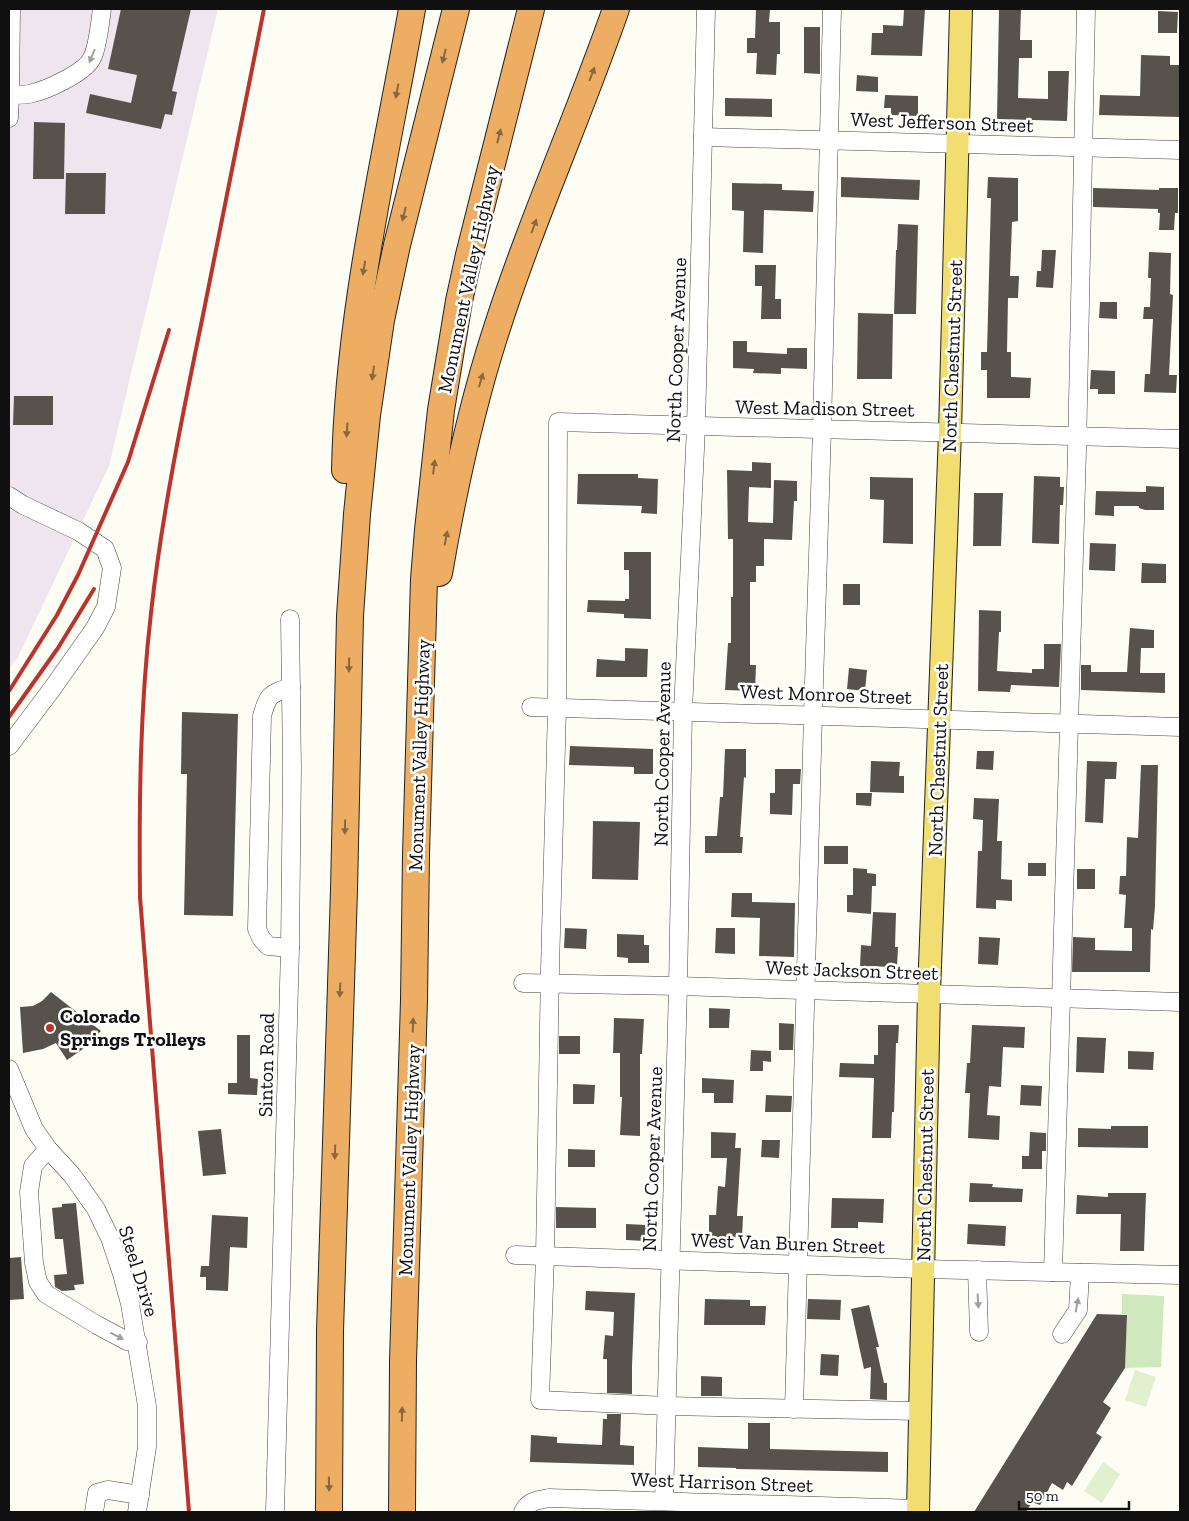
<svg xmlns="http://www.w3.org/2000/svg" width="1189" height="1521" viewBox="0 0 1189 1521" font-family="'Zilla Slab',serif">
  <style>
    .industrial { fill: #eee5ee }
    .green { fill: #d0e8be }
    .pitch { fill: #e2f0cf }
    .building { fill: #58524d }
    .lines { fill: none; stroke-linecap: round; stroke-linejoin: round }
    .minor-casing { stroke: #434343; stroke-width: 19 }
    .major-casing { stroke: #212121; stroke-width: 24 }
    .highway-casing { stroke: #212121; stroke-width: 28 }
    .minor { stroke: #fff; stroke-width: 18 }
    .major { stroke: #f2de70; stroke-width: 22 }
    .highway { stroke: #edae63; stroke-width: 26 }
    .rail { stroke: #ba342e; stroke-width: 4 }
    .oneway { fill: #9f9f9f }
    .oneway2 { fill: #8a673e }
    .poi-dot { fill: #ba342e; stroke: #fff; stroke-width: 2 }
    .labels { text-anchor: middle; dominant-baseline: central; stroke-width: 5; stroke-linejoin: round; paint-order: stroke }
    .street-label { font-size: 20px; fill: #101010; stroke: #fff }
    .poi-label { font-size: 20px; font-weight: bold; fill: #101010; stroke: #fff; text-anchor: start }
  </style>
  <rect width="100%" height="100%" fill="#fefdf4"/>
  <path class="industrial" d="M9 9H218L109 466 18 657 9 669Z"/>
  <path class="green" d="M1122 1294 1164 1296 1161 1367 1125 1368 1127 1314H1122Z"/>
  <g class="pitch">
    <path d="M1135 1370 1156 1377 1146 1407 1125 1400Z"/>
    <path d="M1103 1462 1120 1474 1102 1503 1084 1491Z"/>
  </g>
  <g class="building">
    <path d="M121 9H191L172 91 177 92 172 115 165 114 161 129 86 113 90 94 131 103 137 75 108 69Z"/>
    <path d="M756 9H770L769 22H780V54H777L776 75 756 74 757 53H747V38H755Z"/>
    <path d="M904 9H925L922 56 871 55 872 33H883V25L903 26Z"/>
    <path d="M999 9H1021L1020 40H1032V58H1019L1018 98 1048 99V71H1069L1067 121 997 119Z"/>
    <path d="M1158 11 1178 12 1177 33H1158Z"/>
    <path d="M804 27H820V74L804 73Z"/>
    <path d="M1141 55 1170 56V65H1180V117L1099 115 1100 95 1140 96Z"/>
    <path d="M857 75 878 77V92L856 91Z"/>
    <path d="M885 95 918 96V116L891 115V108H884Z"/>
    <path d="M725 98 772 99V117L725 116Z"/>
    <path d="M34 122 65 123 64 179H33Z"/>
    <path d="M66 173H106L105 214H65Z"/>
    <path d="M841 177 920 180 919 200 841 197Z"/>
    <path d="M988 177 1018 178V221L1012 222 1010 276H1019L1018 298H1008L1007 352H1011V377L1031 378 1030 398H987V370H981V352H987L991 198H987Z"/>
    <path d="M732 183 782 184V190L814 191 813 212 764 210 763 253 743 252 744 211 732 210Z"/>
    <path d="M1093 188 1159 190V188H1178V213H1175L1174 230H1159L1160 213H1158V209L1093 207Z"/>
    <path d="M898 224 918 225 916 314H894L896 250H897Z"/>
    <path d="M1042 250H1056L1053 288 1036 287 1037 271H1041Z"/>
    <path d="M1149 252 1171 253 1170 294 1173 295 1169 375H1177L1176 393 1144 392 1145 374H1150L1153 319H1143L1144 307H1150L1151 278H1148Z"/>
    <path d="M755 265H776L775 299H781V319H761L762 286H755Z"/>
    <path d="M1100 302H1117V319L1099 318Z"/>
    <path d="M858 313 893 314 892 379H857Z"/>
    <path d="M733 341H747V352L787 354V348H807V369L781 368V374L753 373 754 369 733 368Z"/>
    <path d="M1091 370 1115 371V394H1098V389H1090Z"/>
    <path d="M14 396H53V425H13Z"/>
    <path d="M752 462 771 463V488L749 487 748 522 773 523 774 480 797 481V501H794L792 540 764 539V566H756V582H750V665H756L755 691 725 690 728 643H731V597H733V539H728L727 470 752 471Z"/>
    <path d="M578 474H638V478L658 479 657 514 641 513 642 506 577 504Z"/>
    <path d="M1034 476 1060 477V487H1064L1063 505H1060L1059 544 1032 543Z"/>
    <path d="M870 477 913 478V544L883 543 884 500 870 499Z"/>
    <path d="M1146 486 1164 487V510H1145L1139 508V506H1114V516L1095 515 1096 491 1146 492Z"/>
    <path d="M974 493H1003L1001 546H973Z"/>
    <path d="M1090 543 1116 544 1115 571 1089 570Z"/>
    <path d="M624 552H651V619L624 618V614L587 612 588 600 625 601V599H629V570H624Z"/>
    <path d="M1142 563 1166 564V583H1141Z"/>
    <rect x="843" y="584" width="17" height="21"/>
    <path d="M979 610 1001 611V632H999L997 671 1032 673V669H1044V644H1061L1059 687 1011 685 1010 692 978 691Z"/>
    <path d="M1130 628 1154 630V648H1141L1140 673H1165V693L1081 690V665H1091V672H1127Z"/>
    <path d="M625 648 648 649 647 677H596L597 659 625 661Z"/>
    <path d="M849 668 867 670 865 691 847 689Z"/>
    <path d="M182 712 238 714 233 916 184 915 187 774H181Z"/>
    <path d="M570 746 653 749V774H634V767L569 765Z"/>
    <path d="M725 749H746V778L744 777 740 837H743L742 853H705V836H717L720 797H723Z"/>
    <path d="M977 751H994L993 770 976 769Z"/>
    <path d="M871 761 900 762 899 776H904V793L870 792Z"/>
    <path d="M1087 761 1117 762 1116 779H1105L1103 823 1085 822Z"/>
    <path d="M1141 765H1158L1155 906 1153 930 1151 929 1150 972H1072L1073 937 1095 938V950L1132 951V928H1124L1126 895 1119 894 1120 876H1126L1127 837 1138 838Z"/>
    <path d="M775 769H801L800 784H793L792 815 770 814V793H775Z"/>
    <path d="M856 793H872L871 806 856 805Z"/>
    <path d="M974 798 999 799 997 841H1002L1001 879 1012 880V901L996 900V909L976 908 978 851H982L983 820 973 819Z"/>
    <path d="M593 821 640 822 638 880 592 879Z"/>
    <rect x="824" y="846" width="24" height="18"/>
    <rect x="1028" y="863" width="18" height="13"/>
    <path d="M853 868 867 869V873L876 874V886H872L871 914 847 912V895H853Z"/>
    <rect x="1077" y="869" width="18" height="20"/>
    <path d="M732 893H752V902L795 903 794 957 759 956 760 918 731 917Z"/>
    <path d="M873 912 896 913 895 947H898L897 967 860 966 861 945 871 946Z"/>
    <path d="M565 928 587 929 586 949 564 948Z"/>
    <path d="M716 928H735V954L715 953Z"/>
    <path d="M617 934 644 935V945H649V963H628V958L617 957Z"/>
    <path d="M979 937 1000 938 998 965 978 964Z"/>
    <path d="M51 992 101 1031 83 1049 67 1060 56 1043 43 1049 23 1053 20 1007 33 1006 42 1001Z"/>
    <path d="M709 1008 730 1009 729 1028H709Z"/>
    <path d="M614 1018 644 1019 642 1054H640V1136L620 1135 622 1097H620V1053H613Z"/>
    <path d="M779 1023 794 1024 793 1050H779Z"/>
    <path d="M878 1025H899L898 1043H896L894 1112H892L891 1138H872L874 1078 839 1077 840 1063 874 1064V1055H878Z"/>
    <path d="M972 1025 1025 1027 1024 1048 1003 1047 1001 1087 989 1086 987 1115 1000 1116 999 1140 968 1138 970 1093H965L967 1063H970Z"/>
    <path d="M237 1035H250V1078L258 1079 257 1095 228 1094V1083H237Z"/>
    <rect x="559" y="1036" width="21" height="18"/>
    <path d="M1077 1037 1106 1038 1104 1073 1076 1072Z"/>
    <path d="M751 1050 771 1051V1062L763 1061V1071H750Z"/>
    <path d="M1128 1051 1154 1052 1153 1070 1128 1069Z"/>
    <path d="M702 1078 734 1080 733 1103H714V1093H702Z"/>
    <path d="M573 1084 595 1085 594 1104H573Z"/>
    <path d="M1021 1085 1042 1086 1041 1106 1020 1105Z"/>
    <path d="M766 1095 792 1096 791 1112H765Z"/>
    <path d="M1111 1126H1148V1148L1078 1147V1128L1111 1129Z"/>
    <path d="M221 1129 226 1174 203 1176 198 1131Z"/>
    <path d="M711 1132 736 1133 735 1148H741L737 1216H743L742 1238 709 1237V1215H716L718 1186 725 1187 727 1158H711Z"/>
    <path d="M1030 1132 1046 1133V1151H1042V1169H1022V1156H1029Z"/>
    <path d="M762 1140H780L779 1158 761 1157Z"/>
    <path d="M568 1149 595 1150V1167H568Z"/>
    <path d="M970 1183 993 1184 992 1187 1023 1189 1022 1202H969Z"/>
    <path d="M1108 1193H1146L1144 1251H1120L1121 1214H1076L1077 1195 1108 1197Z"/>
    <path d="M832 1198 884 1199 883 1223 858 1222V1228H831Z"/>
    <path d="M76 1203 84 1284 74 1285 75 1290 62 1291 55 1287 54 1275 67 1274 63 1239H55L52 1208 62 1207V1204Z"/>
    <path d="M556 1207 596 1208V1228H556Z"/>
    <path d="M212 1215 248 1217 247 1248 230 1247 228 1291 206 1290V1277H200L201 1266H209Z"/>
    <path d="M626 1224 646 1225 645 1241 626 1240Z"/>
    <path d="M968 1224 1006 1226 1005 1246 967 1244Z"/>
    <path d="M21 1257 24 1299 9 1300V1258Z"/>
    <path d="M586 1291 635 1293 632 1366V1394L607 1393V1359H603L605 1335 613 1336 614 1312 585 1310Z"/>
    <path d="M705 1299 750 1300V1306H766L765 1325H704Z"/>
    <path d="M808 1299 841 1300 840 1320 807 1319Z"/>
    <path d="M869 1305 879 1347H876L884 1383H887V1400L870 1399 871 1367 864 1369 851 1309Z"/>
    <path d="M1097 1314 1127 1315 1125 1368 1103 1402 1111 1408 1096 1433 1102 1437 1072 1486 1067 1482 1063 1490 1052 1483 1040 1505 1032 1502 1026 1512H974Z"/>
    <path d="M821 1354 839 1355 838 1376 820 1375Z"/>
    <path d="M701 1376 722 1377V1396H701Z"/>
    <path d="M607 1414H621L620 1445 634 1446V1465L530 1462 531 1435 557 1437V1443L602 1445 603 1419H607Z"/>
    <path d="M748 1423H770V1449L888 1452V1472L736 1469V1468L698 1467V1447L748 1449Z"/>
  </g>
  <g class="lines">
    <g class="minor-casing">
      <g id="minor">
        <path d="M10 95 11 9"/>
        <path d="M9 118 10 95C16 95 23 95 29 94 45 91 85 73 92 58 98 47 100 22 102 9"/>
        <path d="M703 137 1180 150"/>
        <path d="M9 496 23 505 78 531 105 549 112 568 106 607 95 628 52 689 9 746"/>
        <path d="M531 707 1180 727"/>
        <path d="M290 948 268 946 261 938 257 929 262 716C268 694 270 694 291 687"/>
        <path d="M523 983 678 986 1180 1002"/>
        <path d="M9 1069 34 1129 48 1149 72 1175 96 1209 110 1238 122 1274 130 1304 147 1406V1447L137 1512"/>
        <path d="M48 1149 33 1166 29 1192 34 1263 38 1282 46 1294 97 1325 127 1341 138 1342"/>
        <path d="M515 1255 923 1269 1180 1275"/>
        <path d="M977 1270 979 1332"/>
        <path d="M1053 1272 1077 451 1086 9"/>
        <path d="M1062 1334 1078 1310 1080 1273"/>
        <path d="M794 1409 813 715 822 429 832 9"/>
        <path d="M920 1411 667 1406 540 1400 545 1256 550 969 557 708 558 422 1180 439"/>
        <path d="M664 1501 678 986 683 711 696 427 706 9"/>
        <path d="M94 1512 97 1493 108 1490 140 1495"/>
        <path d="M275 1512 290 948 292 768 290 619"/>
        <path d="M523 1512C528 1501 537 1500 549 1498L919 1509"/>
      </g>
    </g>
    <g class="major-casing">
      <path id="major" d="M918 1512 929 993 950 432 961 9"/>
    </g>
    <g class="highway-casing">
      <g id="highway">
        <path d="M345 470C348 314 385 162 412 9"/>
        <path d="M439 573C453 492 470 412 495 334 530 224 578 118 616 9"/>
        <path d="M329 1512 330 1331 344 890 350 616 357 514 367 415 381 320 397 245 456 9"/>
        <path d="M402 1512 403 1361 414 1000 416 855 424 579 428 530 441 410 459 301 469 255 531 9"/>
      </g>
    </g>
    <use href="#minor" class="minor"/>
    <use href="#major" class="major"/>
    <use href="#highway" class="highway"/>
    <g class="rail">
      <path d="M9 691 57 615 78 575 128 462 169 330"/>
      <path d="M9 717 58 648 94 589"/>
      <path d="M189 1512 140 897C139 802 140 707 151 613 162 513 183 413 203 315 223 213 244 111 264 9"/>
    </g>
  </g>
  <defs><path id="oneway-solid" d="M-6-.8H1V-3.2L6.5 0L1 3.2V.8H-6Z" transform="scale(1.25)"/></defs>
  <g class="oneway">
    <use href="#oneway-solid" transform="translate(92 56) rotate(112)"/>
    <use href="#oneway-solid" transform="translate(978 1301) rotate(87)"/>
    <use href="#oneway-solid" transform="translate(1077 1305) rotate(-79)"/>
    <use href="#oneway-solid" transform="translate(117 1336) rotate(27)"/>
  </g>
  <g class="oneway2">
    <use href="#oneway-solid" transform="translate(444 56) rotate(104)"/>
    <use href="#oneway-solid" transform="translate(592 74) rotate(-69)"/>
    <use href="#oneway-solid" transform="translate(397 91) rotate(101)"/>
    <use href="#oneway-solid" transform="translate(499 136) rotate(-76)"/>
    <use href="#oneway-solid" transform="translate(404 214) rotate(104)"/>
    <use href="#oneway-solid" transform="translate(534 226) rotate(-70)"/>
    <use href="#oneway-solid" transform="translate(364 268) rotate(99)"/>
    <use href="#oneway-solid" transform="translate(373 373) rotate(98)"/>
    <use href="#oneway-solid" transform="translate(481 380) rotate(-74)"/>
    <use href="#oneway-solid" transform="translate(347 430) rotate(94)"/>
    <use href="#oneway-solid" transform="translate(434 467) rotate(-83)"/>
    <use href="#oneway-solid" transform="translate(446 538) rotate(-79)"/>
    <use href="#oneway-solid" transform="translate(349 665) rotate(91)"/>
    <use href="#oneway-solid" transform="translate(345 827) rotate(91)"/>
    <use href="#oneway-solid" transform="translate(340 990) rotate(92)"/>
    <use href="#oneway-solid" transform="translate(413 1025) rotate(-88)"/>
    <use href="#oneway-solid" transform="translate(335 1152) rotate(92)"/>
    <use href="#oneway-solid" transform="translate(402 1414) rotate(-89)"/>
    <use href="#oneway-solid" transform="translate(329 1484) rotate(89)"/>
  </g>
  <circle class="poi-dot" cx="50" cy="1028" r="5"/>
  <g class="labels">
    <g class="street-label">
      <text transform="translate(942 122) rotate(2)">West Jefferson Street</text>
      <text transform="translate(468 279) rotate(-78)">Monument Valley Highway</text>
      <text transform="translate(676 350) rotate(-88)">North Cooper Avenue</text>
      <text transform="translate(952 356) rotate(-88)">North Chestnut Street</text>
      <text transform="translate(825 408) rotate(1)">West Madison Street</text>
      <text transform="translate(826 694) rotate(2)">West Monroe Street</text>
      <text transform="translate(662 754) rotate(-89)">North Cooper Avenue</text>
      <text transform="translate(419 755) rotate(-88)">Monument Valley Highway</text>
      <text transform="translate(938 760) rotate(-88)">North Chestnut Street</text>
      <text transform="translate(852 970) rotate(2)">West Jackson Street</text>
      <text transform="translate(266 1065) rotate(-89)">Sinton Road</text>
      <text transform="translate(652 1159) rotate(-88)">North Cooper Avenue</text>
      <text transform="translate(409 1160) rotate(-88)">Monument Valley Highway</text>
      <text transform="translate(925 1165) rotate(-89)">North Chestnut Street</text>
      <text transform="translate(788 1243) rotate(2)">West Van Buren Street</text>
      <text transform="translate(139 1271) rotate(73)">Steel Drive</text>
      <text transform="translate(722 1482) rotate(2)">West Harrison Street</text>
    </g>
    <g class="poi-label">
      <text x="60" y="1016">Colorado<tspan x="60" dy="23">Springs Trolleys</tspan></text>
    </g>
  </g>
  <rect width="1189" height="1521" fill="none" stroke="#101010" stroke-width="20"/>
  <path d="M1019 1501v8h110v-8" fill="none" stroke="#101010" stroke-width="2.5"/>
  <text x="1026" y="1501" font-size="15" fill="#101010" stroke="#ffffff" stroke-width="4" paint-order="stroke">50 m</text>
</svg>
